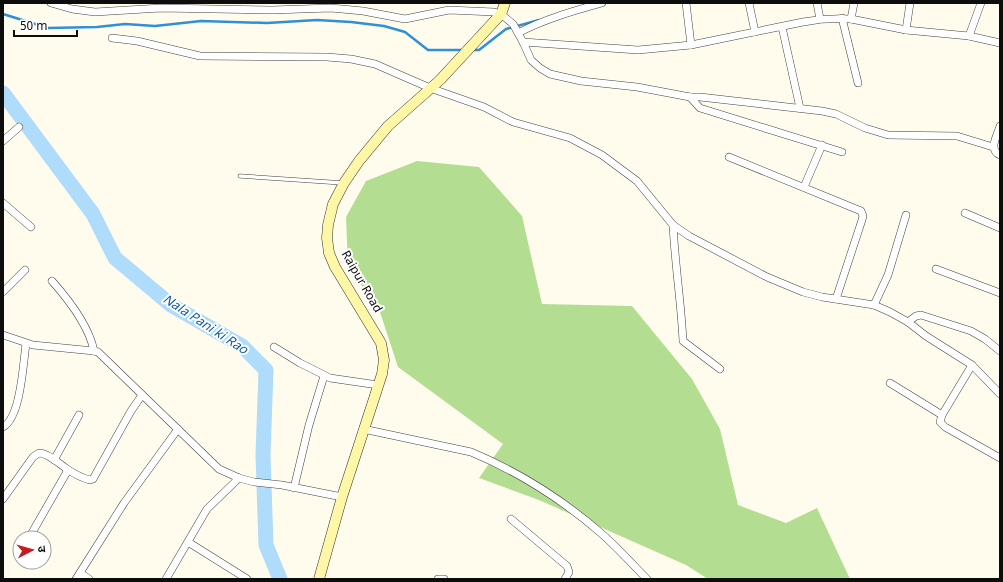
<svg xmlns="http://www.w3.org/2000/svg" width="1003" height="582" viewBox="0 0 1003 582" font-family="Georgia,'Noto Sans Devanagari',serif">
  <style>
    .forest { fill: #b3de92 }
    .lines { fill: none; stroke-linecap: round; stroke-linejoin: round }
    .stream { stroke: #3090d6; stroke-width: 2.5 }
    .river { stroke: #aedcfa; stroke-width: 15 }
    .service-casing { stroke: #404040; stroke-width: 4.5 }
    .minor-casing { stroke: #404040; stroke-width: 8 }
    .secondary-casing { stroke: #2f2f2f; stroke-width: 11 }
    .service { stroke: #fff; stroke-width: 3.5 }
    .minor { stroke: #fff; stroke-width: 7 }
    .secondary { stroke: #fff7a8; stroke-width: 10 }
    .labels { text-anchor: middle; dominant-baseline: central; stroke-width: 4; stroke-linejoin: round; paint-order: stroke }
    .street-label { font-size: 12px; fill: #0d0d0d; stroke: #fff }
    .water-label { font-size: 13px; font-style: italic; fill: #0e61a7; stroke: #fff }
  </style>
  <rect width="100%" height="100%" fill="#fffced"/>
  <path class="forest" d="M417 161 479 167 522 216 542 304 632 306 692 379 720 429 738 505 786 523 817 508 850 579H708L686 565 539 500 479 478 503 444 398 367 379 309 348 267 346 217 366 181Z"/>
  <g class="lines">
    <g class="stream">
      <path d="M3 14 48 28 97 27 125 24 155 26 201 21 267 23 317 20 351 22 384 26 405 32 428 50H463"/>
      <path d="M472 50H479L506 29 539 20"/>
    </g>
    <path class="river" d="M3 93 93 214 115 258 171 305 242 346 266 370 263 455 266 545 280 579"/>
    <g class="service-casing">
      <path id="service" d="M240 176 343 183"/>
    </g>
    <g class="minor-casing">
      <g id="minor">
        <path d="M51 3 72 9 95 12 161 8 272 10 331 8 363 11 405 19 449 10 494 12 501 14 513 24 523 42 531 60 540 68 550 74 581 81 637 87 690 97H700L822 111 836 114 865 128 888 135 957 136 993 147"/>
        <path d="M686 3 691 45"/>
        <path d="M749 3 755 32"/>
        <path d="M817 3 820 19"/>
        <path d="M842 18 858 83"/>
        <path d="M851 19 854 3"/>
        <path d="M782 27 800 108"/>
        <path d="M906 30 910 3"/>
        <path d="M518 33C545 19 573 11 602 3"/>
        <path d="M969 36 981 3"/>
        <path d="M112 38 137 41 200 56 327 57 351 59 375 64 430 88 484 107 513 122 570 138 602 155 637 181 673 225 689 236 767 277 803 292 822 297 874 305 890 312 908 322 926 336 972 365 1000 394"/>
        <path d="M523 42 638 50 670 47 691 45 803 22C819 19 835 18 851 19L906 30 969 36 1000 43"/>
        <path d="M690 97 700 108 842 152"/>
        <path d="M1000 126C997 136 988 150 1000 155"/>
        <path d="M3 141 19 127"/>
        <path d="M729 157 861 211 863 216 862 220 836 299"/>
        <path d="M804 187 822 145"/>
        <path d="M3 203 31 227"/>
        <path d="M965 213 1000 228"/>
        <path d="M673 225C675 264 681 302 683 341L720 369"/>
        <path d="M936 269 1000 293"/>
        <path d="M52 281C68 299 89 326 94 351"/>
        <path d="M3 292 25 270"/>
        <path d="M874 305 888 275 906 215"/>
        <path d="M908 322 916 316 921 315 971 331 985 339 1000 351"/>
        <path d="M3 335 33 345 94 351 98 352 219 469 239 478 254 482 282 485 342 497"/>
        <path d="M274 347 300 363 330 378 378 385"/>
        <path d="M972 365 942 415 940 422 945 427 1000 458"/>
        <path d="M890 383 942 415"/>
        <path d="M3 427C21 417 23 364 26 344"/>
        <path d="M363 429 471 452C519 472 563 500 602 534 618 548 632 564 647 579"/>
        <path d="M54 460 79 415"/>
        <path d="M294 488 309 425 324 376"/>
        <path d="M3 499 33 457 39 453C48 453 58 463 67 469 73 473 82 478 90 480L93 479 131 411 142 395"/>
        <path d="M511 519 567 566 569 572 565 579"/>
        <path d="M29 538 68 470"/>
        <path d="M188 542 247 579"/>
        <path d="M80 573 89 579"/>
        <path d="M76 579 124 503 178 429"/>
        <path d="M166 579 207 509 239 478"/>
        <path d="M438 579H444"/>
      </g>
    </g>
    <g class="secondary-casing">
      <path id="secondary" d="M319 579 342 497 382 374 384 360 381 343 335 267 329 253 327 238 328 225 333 204 344 183 359 161 388 126 440 80 501 14 505 3"/>
    </g>
    <use href="#service" class="service"/>
    <use href="#minor" class="minor"/>
    <use href="#secondary" class="secondary"/>
  </g>
  <g class="labels">
    <g class="street-label">
      <text transform="translate(361 282) rotate(60)">Raipur Road</text>
    </g>
    <g class="water-label">
      <text transform="translate(205 325) rotate(33)">Nala Pani ki Rao</text>
    </g>
  </g>
  <rect width="1003" height="582" fill="none" stroke="#0d0d0d" stroke-width="8"/>
  <g transform="translate(32 550) rotate(84)"><circle r="19" fill="#ffffff" stroke="#9e9e9e"/>
  <path d="M0-3L7 15L0 10L-7 15Z" fill="#c61c20"/>
  <text y="-6" font-size="11" font-weight="bold" text-anchor="middle" fill="#0d0d0d">उ</text>
  </g>
  <path d="M14 30v6h63v-6" fill="none" stroke="#0d0d0d" stroke-width="2"/>
  <text x="20" y="30" font-size="12" fill="#0d0d0d" stroke="#ffffff" stroke-width="3" paint-order="stroke">50 m</text>
</svg>
